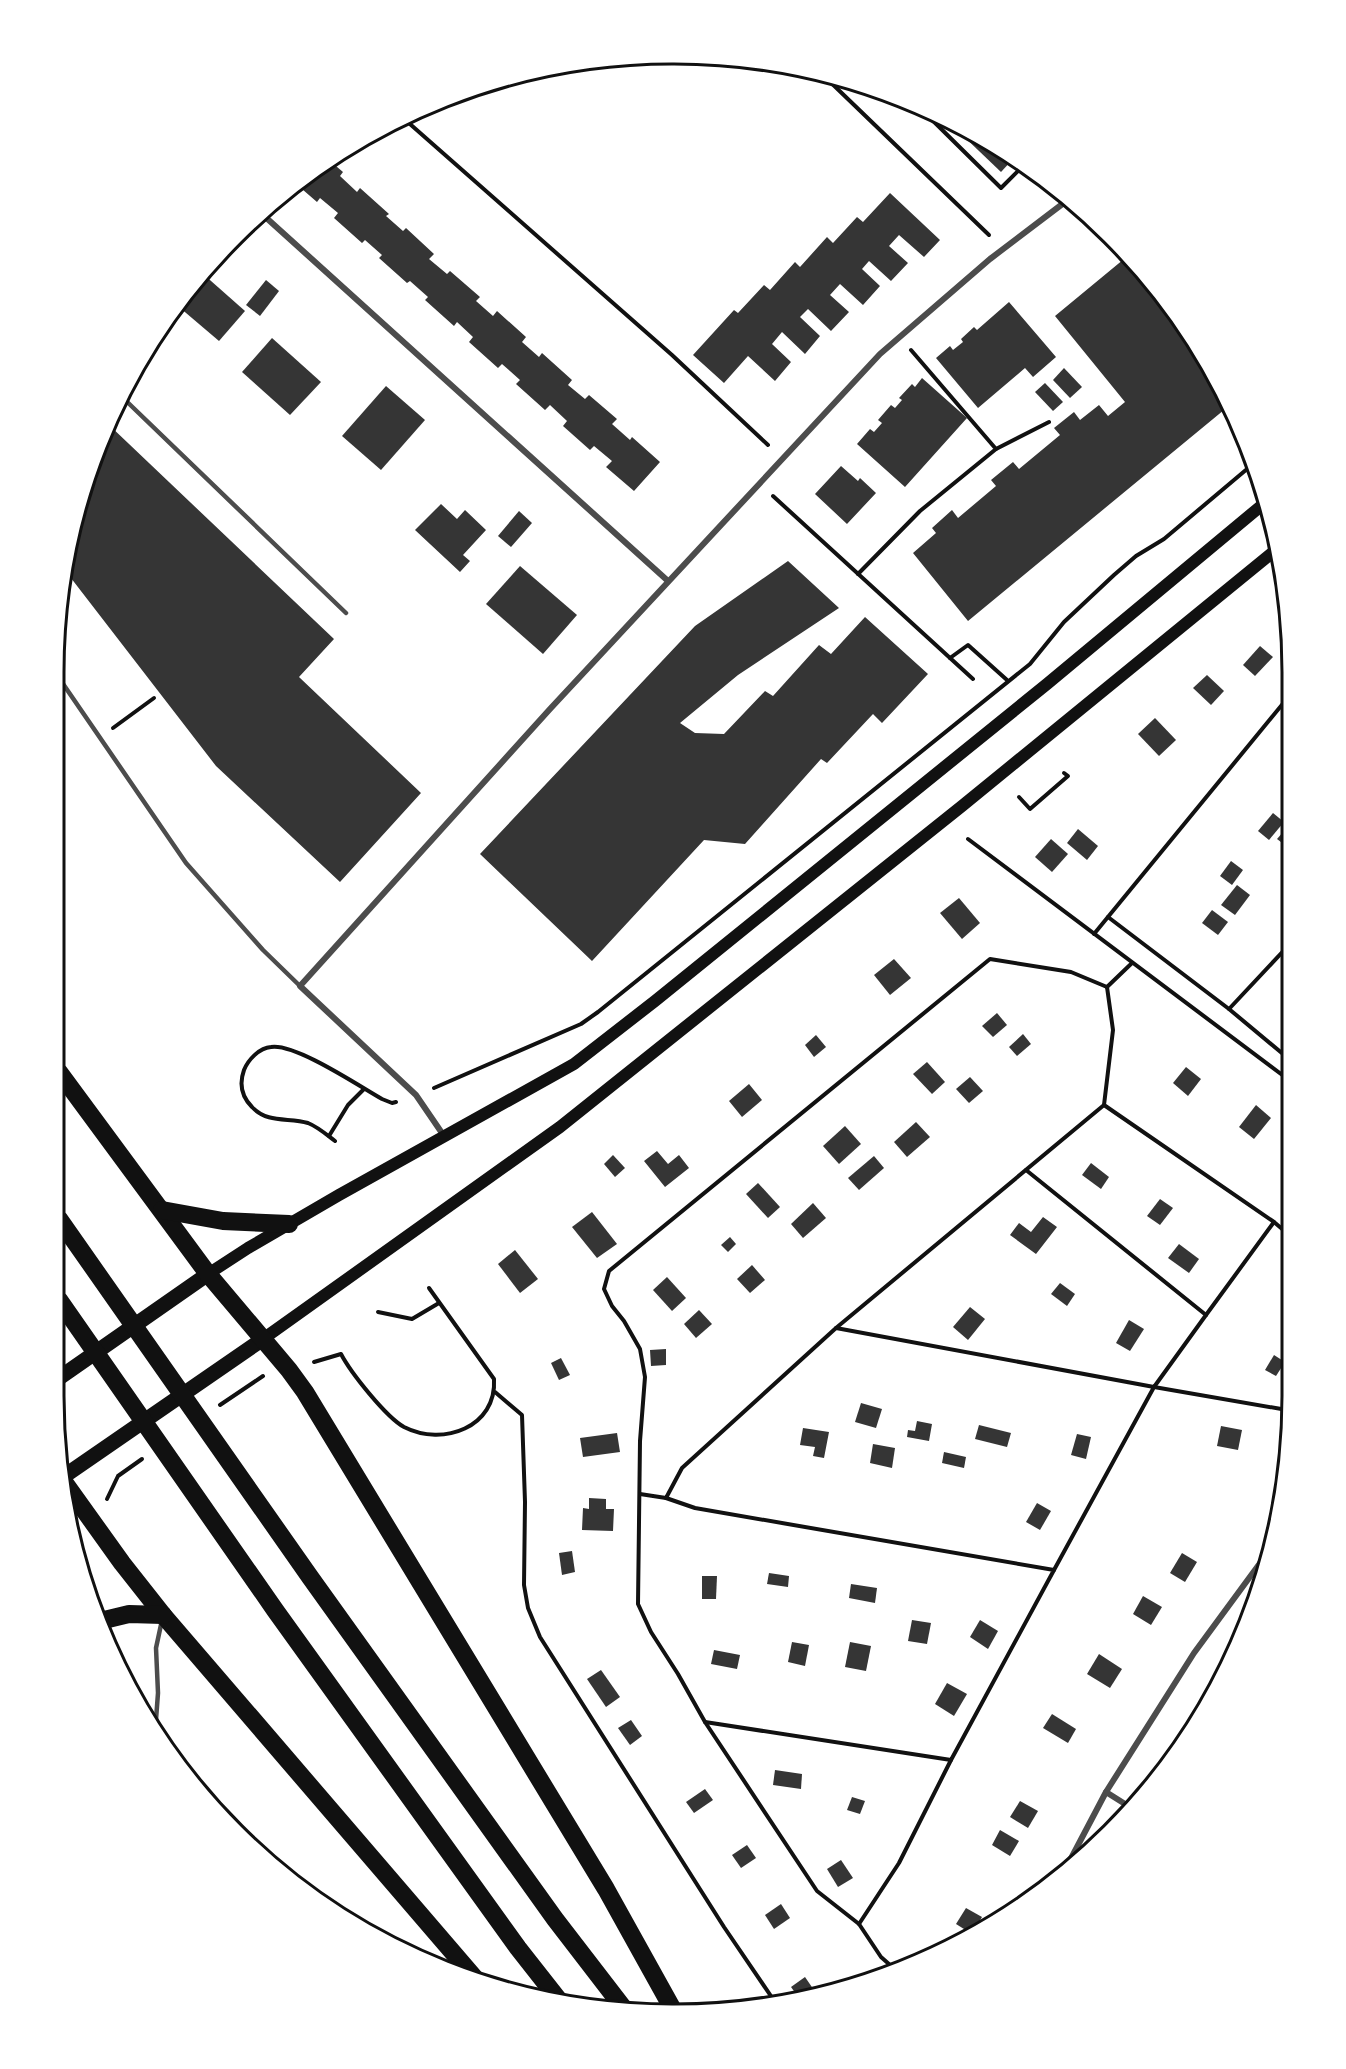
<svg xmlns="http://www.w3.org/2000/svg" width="1346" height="2069" viewBox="0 0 1346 2069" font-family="'Alegreya Sans',sans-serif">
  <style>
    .building { fill: #353535 }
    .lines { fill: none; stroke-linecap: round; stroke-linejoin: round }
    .path { stroke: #111; stroke-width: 4 }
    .service { stroke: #4c4c4c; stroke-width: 4.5 }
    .minor { stroke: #4c4c4c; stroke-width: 6 }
    .secondary { stroke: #111; stroke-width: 12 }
    .primary { stroke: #111; stroke-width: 15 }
    .motorway { stroke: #111; stroke-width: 18 }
    .rim { fill: none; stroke: #111; stroke-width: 3 }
  </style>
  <rect width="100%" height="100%" fill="#fff"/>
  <g class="building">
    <path d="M960 127 982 137 1013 159 1001 172 957 130Z"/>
    <path d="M330 161 343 172 340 176 357 192 360 188 389 214 386 216 403 231 406 228 434 254 429 259 447 274 450 271 480 297 476 301 493 316 497 311 526 337 522 342 539 357 542 353 572 380 568 385 585 399 589 395 617 419 612 424 630 440 632 437 660 462 634 491 606 467 612 461 594 446 590 450 563 426 567 421 550 405 545 410 516 384 520 380 502 364 498 368 469 342 473 337 457 322 454 326 425 300 428 297 410 281 407 283 379 258 382 255 365 240 362 243 334 218 338 213 320 198 317 202 295 183Z"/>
    <path d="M890 193 940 240 924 257 899 235 889 246 908 263 891 281 869 261 862 269 880 286 863 305 840 284 830 295 849 312 831 331 808 309 800 317 820 336 805 354 782 332 772 344 791 362 775 381 748 356 724 383 693 355 734 310 738 313 764 285 770 290 795 262 800 267 827 237 833 243 857 217 863 222Z"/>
    <path d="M1124 259 1192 341 1230 405 968 621 913 553 936 533 932 528 952 510 958 518 996 486 991 480 1013 462 1019 469 1060 435 1054 428 1074 412 1080 420 1099 405 1108 416 1125 402 1055 316Z"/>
    <path d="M202 273 245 311 219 341 179 307Z"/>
    <path d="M266 280 279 291 260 316 246 305Z"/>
    <path d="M1009 302 1056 357 1033 377 1025 368 978 408 936 358 950 346 953 350 963 342 961 339 974 327 977 330Z"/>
    <path d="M272 338 321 382 290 415 242 372Z"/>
    <path d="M1064 368 1082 387 1070 398 1053 380Z"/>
    <path d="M922 378 967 418 905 487 857 444 870 429 874 432 882 423 878 420 891 405 895 408 902 400 899 398 912 384 915 387Z"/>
    <path d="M1045 383 1063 402 1053 411 1035 392Z"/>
    <path d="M386 386 425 420 381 470 342 436Z"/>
    <path d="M108 424 334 639 299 677 421 793 340 882 216 766 64 569 75 512Z"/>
    <path d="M841 466 858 481 860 478 876 493 847 524 815 494Z"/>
    <path d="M441 504 457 519 465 510 486 530 463 555 470 561 460 572 415 530Z"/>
    <path d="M519 511 532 523 511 547 498 536Z"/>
    <path d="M788 561 839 608 738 675 680 723 695 733 724 734 765 691 773 696 819 645 831 654 865 617 928 674 882 723 873 714 827 763 821 759 745 844 704 840 592 961 480 854 695 626Z"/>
    <path d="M520 566 577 615 543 654 486 604Z"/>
    <path d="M1260 646 1273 657 1255 676 1243 665Z"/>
    <path d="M1207 675 1224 691 1211 705 1193 688Z"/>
    <path d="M1155 718 1176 740 1159 756 1138 734Z"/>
    <path d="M1273 813 1284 822 1269 840 1258 831Z"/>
    <path d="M1290 824V849L1277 839Z"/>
    <path d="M1078 829 1098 846 1087 860 1067 843Z"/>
    <path d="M1051 839 1068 854 1052 872 1035 857Z"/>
    <path d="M1231 861 1243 870 1232 885 1220 876Z"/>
    <path d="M1237 885 1250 895 1235 915 1221 905Z"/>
    <path d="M959 898 980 923 962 939 940 913Z"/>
    <path d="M1212 910 1228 922 1218 935 1202 923Z"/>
    <path d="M894 959 911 978 890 995 874 975Z"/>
    <path d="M997 1013 1007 1025 993 1037 982 1026Z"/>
    <path d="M1023 1034 1031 1044 1017 1056 1009 1047Z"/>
    <path d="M816 1035 826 1047 814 1057 805 1045Z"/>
    <path d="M927 1062 945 1082 932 1094 913 1074Z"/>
    <path d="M1186 1067 1201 1079 1188 1096 1173 1083Z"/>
    <path d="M970 1077 983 1091 969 1103 956 1089Z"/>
    <path d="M749 1084 762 1100 742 1117 729 1101Z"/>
    <path d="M1256 1105 1271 1118 1254 1139 1239 1127Z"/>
    <path d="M916 1122 930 1137 907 1157 894 1142Z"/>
    <path d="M845 1126 861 1144 839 1164 823 1146Z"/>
    <path d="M657 1151 668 1164 679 1155 689 1168 665 1187 644 1161Z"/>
    <path d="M613 1155 625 1168 615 1177 604 1164Z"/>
    <path d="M874 1156 884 1168 859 1190 848 1178Z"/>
    <path d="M1091 1163 1109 1177 1101 1189 1082 1175Z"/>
    <path d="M758 1183 780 1207 768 1218 746 1194Z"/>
    <path d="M1160 1199 1173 1208 1160 1225 1147 1216Z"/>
    <path d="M813 1203 826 1218 803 1238 791 1224Z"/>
    <path d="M592 1212 617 1244 597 1258 572 1227Z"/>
    <path d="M1043 1217 1057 1227 1036 1254 1010 1235 1019 1223 1031 1232Z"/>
    <path d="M730 1237 736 1244 728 1252 721 1245Z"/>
    <path d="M1179 1244 1199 1259 1189 1273 1168 1258Z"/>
    <path d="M515 1250 538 1279 520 1293 498 1264Z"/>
    <path d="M752 1265 765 1280 750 1293 737 1279Z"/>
    <path d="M667 1277 686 1298 672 1311 653 1290Z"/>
    <path d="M1060 1283 1075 1294 1067 1306 1051 1294Z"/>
    <path d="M970 1307 985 1319 968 1340 953 1327Z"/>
    <path d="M699 1310 712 1324 696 1338 684 1324Z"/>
    <path d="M1129 1320 1144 1329 1130 1351 1116 1343Z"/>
    <path d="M666 1349V1365L651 1366 650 1350Z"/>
    <path d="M1274 1355 1285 1362 1276 1376 1265 1370Z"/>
    <path d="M561 1358 570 1375 559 1380 551 1363Z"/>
    <path d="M861 1403 882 1409 876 1428 855 1422Z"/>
    <path d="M917 1421 932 1424 929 1441 907 1437 908 1430 915 1431Z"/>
    <path d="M979 1425 1011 1433 1007 1447 975 1439Z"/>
    <path d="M1221 1426 1242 1430 1238 1450 1217 1446Z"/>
    <path d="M803 1428 829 1432 824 1458 813 1456 815 1447 800 1445Z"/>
    <path d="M617 1433 620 1452 583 1457 580 1438Z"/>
    <path d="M1077 1434 1091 1437 1086 1459 1071 1455Z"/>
    <path d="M873 1444 895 1448 892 1468 870 1463Z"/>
    <path d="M944 1452 966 1457 964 1468 942 1463Z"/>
    <path d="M589 1498 606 1499V1509H614L613 1531 582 1530 583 1508 589 1509Z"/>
    <path d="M1037 1503 1051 1511 1040 1530 1026 1522Z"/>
    <path d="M572 1551 575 1572 562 1575 559 1553Z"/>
    <path d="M1182 1553 1197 1562 1185 1582 1170 1573Z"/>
    <path d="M769 1573 789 1576 788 1587 767 1584Z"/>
    <path d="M702 1576H717L716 1599H702Z"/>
    <path d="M851 1584 877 1588 875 1603 849 1598Z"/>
    <path d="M1143 1596 1162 1607 1151 1625 1133 1614Z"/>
    <path d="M912 1620 931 1623 927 1644 908 1641Z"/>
    <path d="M980 1620 998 1631 988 1649 970 1637Z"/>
    <path d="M792 1642 809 1645 805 1666 788 1662Z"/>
    <path d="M850 1642 871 1646 866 1671 845 1667Z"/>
    <path d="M714 1650 740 1655 737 1669 711 1664Z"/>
    <path d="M1099 1654 1122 1669 1110 1688 1087 1674Z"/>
    <path d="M601 1670 620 1697 606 1707 587 1679Z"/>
    <path d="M947 1683 967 1694 954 1716 935 1704Z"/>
    <path d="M1052 1714 1076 1729 1068 1743 1043 1728Z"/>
    <path d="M631 1720 642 1736 630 1745 618 1728Z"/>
    <path d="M775 1770 802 1774 801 1789 773 1785Z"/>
    <path d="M705 1789 713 1800 694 1813 686 1802Z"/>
    <path d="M852 1797 865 1801 860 1814 847 1810Z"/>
    <path d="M1020 1801 1038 1811 1028 1828 1010 1817Z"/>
    <path d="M1000 1830 1019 1841 1010 1856 992 1845Z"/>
    <path d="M747 1845 756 1858 741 1868 732 1855Z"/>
    <path d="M841 1860 853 1878 838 1887 827 1869Z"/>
    <path d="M781 1904 790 1918 774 1929 765 1915Z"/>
    <path d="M966 1908 982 1917 972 1934 956 1924Z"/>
    <path d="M805 1977 818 1996 799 1998 791 1987Z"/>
  </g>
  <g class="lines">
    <g class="path">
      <path d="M823 75 989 235"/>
      <path d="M921 109 1001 188 1023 166"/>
      <path d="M402 117 672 355 768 445"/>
      <path d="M996 449 1049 422"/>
      <path d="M773 496 973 679"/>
      <path d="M858 574 920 511 996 449 911 350"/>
      <path d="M950 658 968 645 1007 680"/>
      <path d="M113 728 154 698"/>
      <path d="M1019 797 1030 809 1068 776 1064 773"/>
      <path d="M968 839 1289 1080"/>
      <path d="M1108 917 1229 1009 1289 945"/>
      <path d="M1094 934 1290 695"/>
      <path d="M1107 987 1113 1030 1104 1105 1274 1222 1288 1234"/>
      <path d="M1107 987 1132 963"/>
      <path d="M1229 1009 1289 1059"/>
      <path d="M434 1088 581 1024 598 1012 1030 664 1064 622 1114 575 1136 556 1164 539 1253 464"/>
      <path d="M329 1136 348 1105 364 1089"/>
      <path d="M335 1141C327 1135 318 1127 308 1123 289 1117 268 1124 252 1107 242 1097 239 1084 244 1070 248 1060 259 1048 271 1047 295 1043 359 1086 382 1099L392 1103 396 1102"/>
      <path d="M378 1312 412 1319 439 1303"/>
      <path d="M1206 1315 1274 1222"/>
      <path d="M836 1328 1154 1387 1206 1315 1026 1170"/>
      <path d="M314 1362 341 1354C351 1373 386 1417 404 1427 443 1447 497 1427 494 1379L429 1288"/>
      <path d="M495 1392 522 1415 525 1502 524 1585 528 1608 540 1637 724 1927 775 2002"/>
      <path d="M220 1405 263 1376"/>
      <path d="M640 1494 666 1498 682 1468 836 1328 1104 1105"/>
      <path d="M666 1498 695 1508 1054 1570 951 1760 705 1722"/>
      <path d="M107 1499 118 1476 142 1459"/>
      <path d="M1054 1570 1154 1387 1287 1410"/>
      <path d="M859 1924 899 1863 951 1760"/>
      <path d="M898 1972 881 1957 859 1924 817 1891 705 1722 678 1674 651 1632 638 1604 640 1441 645 1377 640 1349 624 1321 612 1306 604 1289 609 1271 990 959 1071 972 1107 987"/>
    </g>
    <g class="service">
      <path d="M120 395 346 613"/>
      <path d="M59 678 186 863 263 950 300 986"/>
      <path d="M155 1733 158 1693 156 1648 162 1620"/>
    </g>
    <g class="minor">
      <path d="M262 214 668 581"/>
      <path d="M444 1136 416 1095 300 986 550 709 880 354 990 259 1069 199"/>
      <path d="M1106 1792 1133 1809"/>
      <path d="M1067 1866 1106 1792 1194 1653 1266 1555"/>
    </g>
    <g class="secondary">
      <path d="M208 1274 248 1248 339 1195 574 1064 655 1001 1047 684 1267 501"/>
      <path d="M263 1339 560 1127 962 806 1277 549"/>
    </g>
    <g class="primary">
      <path d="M59 1378 208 1274"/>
      <path d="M60 1479 263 1339"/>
    </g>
    <g class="motorway">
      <path d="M59 1072 208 1274 289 1370 305 1392 606 1889 676 2015"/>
      <path d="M162 1210 223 1221 289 1224"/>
      <path d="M59 1219 310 1577 555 1919 625 2010"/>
      <path d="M59 1300 275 1610 518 1948 562 2004"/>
      <path d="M59 1475 122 1563 163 1615 480 1984"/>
      <path d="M100 1621 129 1614 163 1615"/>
    </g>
  </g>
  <path d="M0 0H1346V2069H0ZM672 64H674A608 608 0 0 1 1282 672V1396A608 608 0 0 1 674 2004H672A608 608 0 0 1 64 1396V672A608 608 0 0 1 672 64Z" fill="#fff" fill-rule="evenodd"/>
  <path class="rim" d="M672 64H674A608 608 0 0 1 1282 672V1396A608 608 0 0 1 674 2004H672A608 608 0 0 1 64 1396V672A608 608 0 0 1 672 64Z"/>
</svg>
